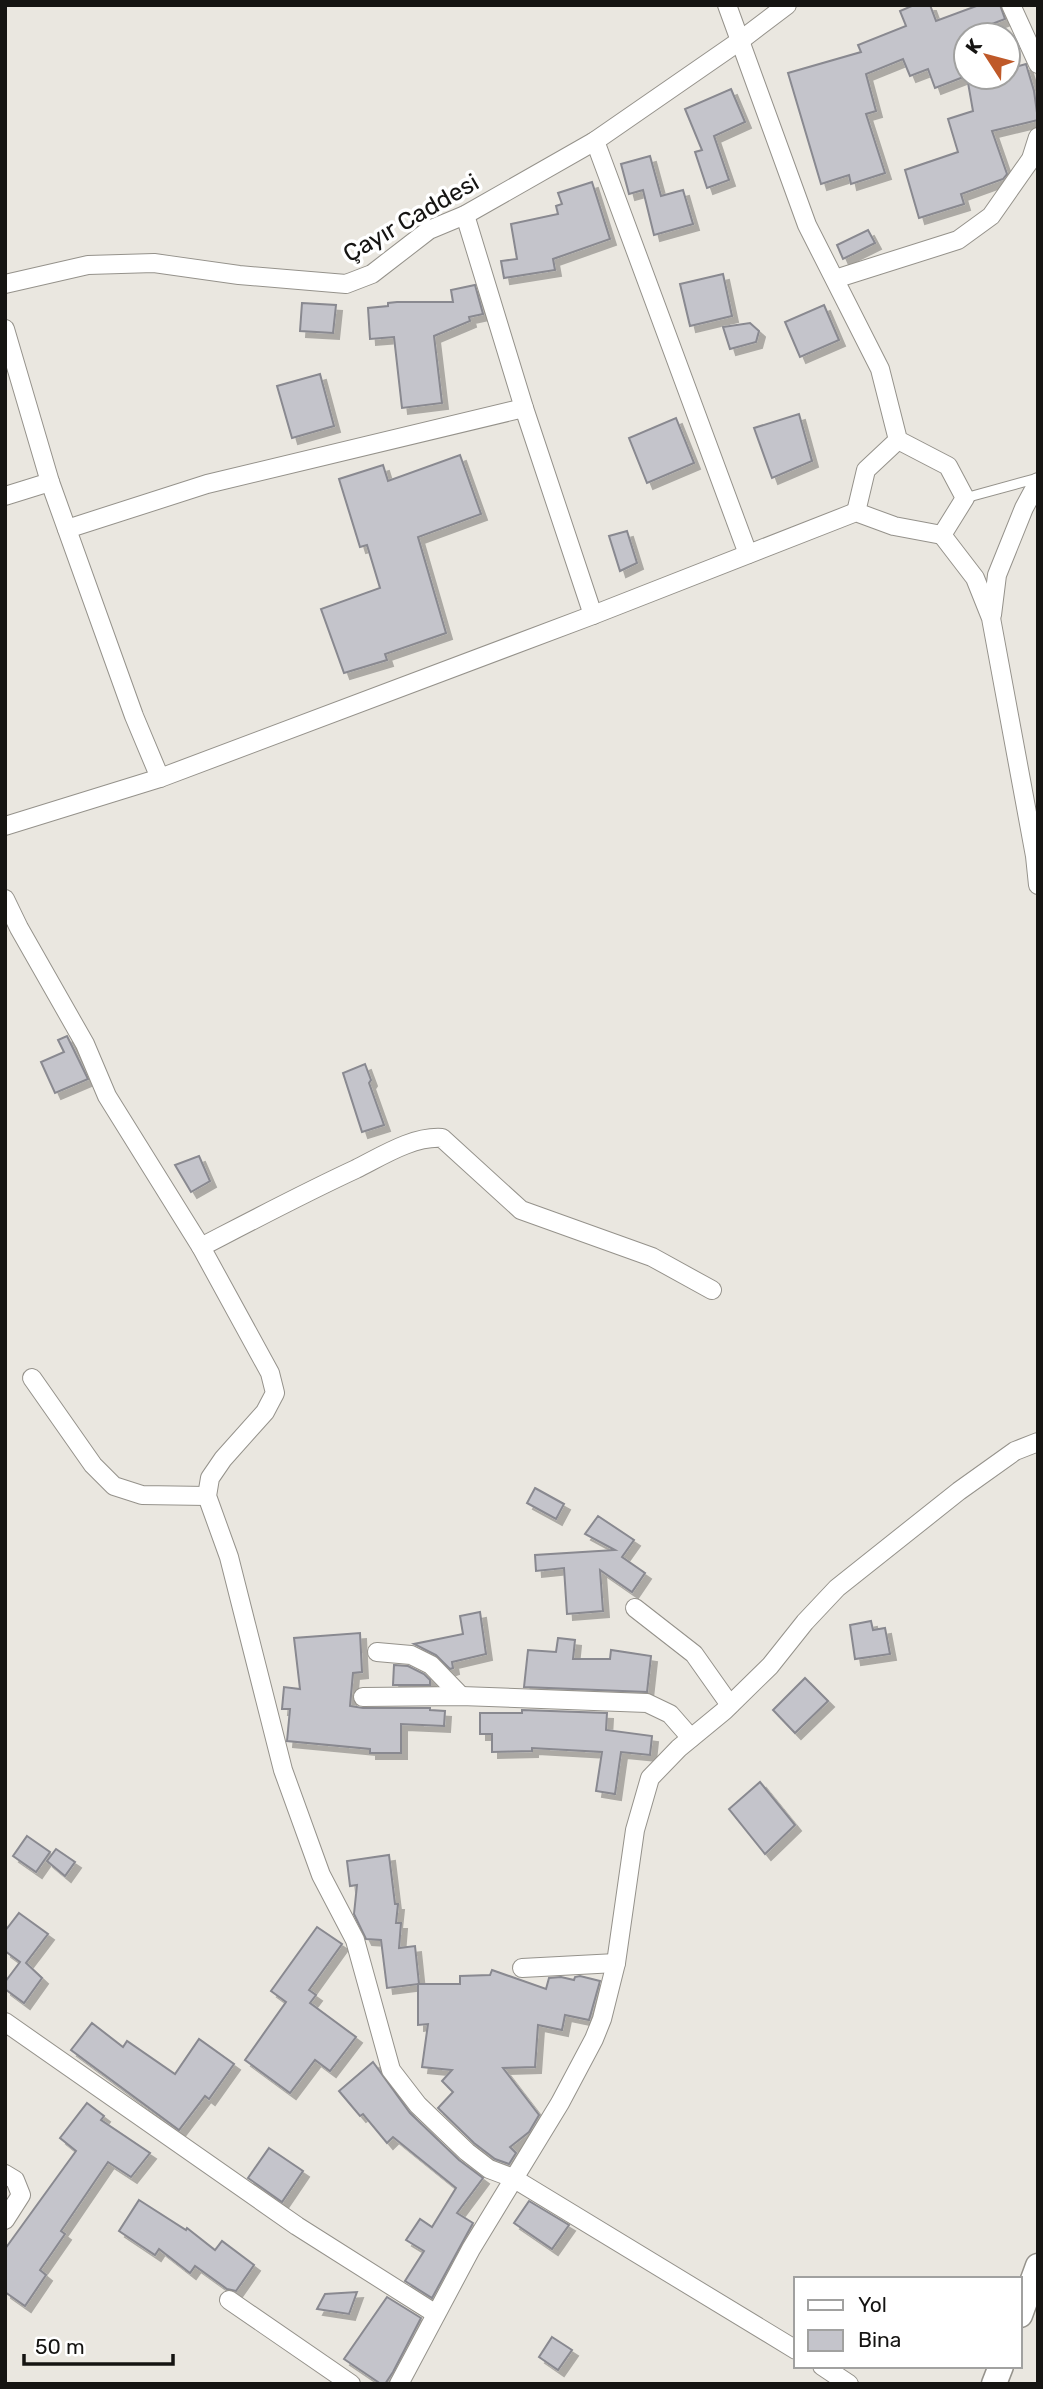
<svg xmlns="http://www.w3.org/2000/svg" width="1043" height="2389" viewBox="0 0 1043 2389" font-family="Rubik,sans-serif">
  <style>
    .building { fill: #c4c4cb; stroke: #898990; stroke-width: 2; filter: url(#shadow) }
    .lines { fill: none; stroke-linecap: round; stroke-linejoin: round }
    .lane-casing { stroke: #95928b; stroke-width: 11 }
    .street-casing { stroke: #95928b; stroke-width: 20 }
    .secondary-casing { stroke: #95928b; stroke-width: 27 }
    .lane { stroke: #fff; stroke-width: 9 }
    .street { stroke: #fff; stroke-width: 18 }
    .secondary { stroke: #fff; stroke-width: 24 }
    .labels { text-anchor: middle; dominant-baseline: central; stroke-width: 7; stroke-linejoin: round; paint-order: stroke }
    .street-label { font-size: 24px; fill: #151412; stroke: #fff }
  </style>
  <defs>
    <filter id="shadow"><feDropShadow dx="6" dy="6" stdDeviation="0" flood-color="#0004"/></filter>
  </defs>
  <rect width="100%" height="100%" fill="#eae7e0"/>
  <g class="building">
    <path d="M914 5H930L936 21 979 5H1000L1005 19 966 34V76L935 88 928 69 910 76 903 59 866 74 876 111 866 114 885 173 851 184 849 175 821 184 788 73 861 52 858 45 906 26 900 11Z"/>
    <path d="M1026 64 1034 91 1038 120 992 131 1007 174 1003 179 961 194 964 204 919 218 905 170 958 152 948 119 973 111 967 77H1008V69Z"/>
    <path d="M731 89 745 122 714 136 729 180 707 188 695 152 702 150 685 109Z"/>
    <path d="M650 156 661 196 683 190 693 224 654 235 643 190 629 194 621 164Z"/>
    <path d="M592 182 610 239 553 259 555 270 504 278 501 261 517 259 511 224 558 214 556 206 562 204 558 193Z"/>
    <path d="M868 230 875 243 843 259 837 245Z"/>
    <path d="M723 274 732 316 690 326 680 284Z"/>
    <path d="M475 285 483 314 469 317 470 321 434 336 442 403 402 408 394 337 370 339 368 308 388 306V303L397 302H453L451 290Z"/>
    <path d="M302 303 336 305 333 333 300 331Z"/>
    <path d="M824 305 839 340 800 357 785 322Z"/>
    <path d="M750 323 759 331 756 342 730 349 723 327Z"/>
    <path d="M320 374 334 426 292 438 277 386Z"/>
    <path d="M799 414 812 461 772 478 754 428Z"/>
    <path d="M676 418 694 463 647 483 629 438Z"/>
    <path d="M460 455 481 514 418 537 446 633 385 654 387 660 344 673 321 609 380 588 367 545 360 547 339 479 383 465 388 481Z"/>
    <path d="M627 531 637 563 620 571 609 536Z"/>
    <path d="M67 1036 88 1079 55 1093 41 1062 64 1052 58 1040Z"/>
    <path d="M365 1064 371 1080 369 1083 384 1125 362 1132 343 1073Z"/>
    <path d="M199 1156 210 1181 191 1192 175 1165Z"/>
    <path d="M535 1488 564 1504 556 1519 527 1503Z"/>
    <path d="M598 1516 634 1540 622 1557 645 1573 632 1592 600 1570 603 1611 567 1614 564 1568 536 1571 535 1555 615 1550 585 1534Z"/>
    <path d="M480 1612 486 1654 452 1662 453 1668 450 1669 436 1655 414 1644 463 1634 460 1616Z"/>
    <path d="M871 1621 873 1630 885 1628 890 1654 855 1659 850 1625Z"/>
    <path d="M360 1633 362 1672 353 1673 350 1706 363 1708H430V1710L445 1711 444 1726 401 1724V1753H370V1749L287 1741 290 1709H282L284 1687 300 1689 294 1638Z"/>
    <path d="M558 1638 575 1640 573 1659H610L611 1650 651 1656 647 1692 524 1687 528 1650 556 1652Z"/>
    <path d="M394 1665 408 1666 424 1674 430 1680V1685H393Z"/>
    <path d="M805 1678 828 1701 795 1733 773 1710Z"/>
    <path d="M522 1710 607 1713 606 1730 652 1736 650 1755 621 1752 615 1794 596 1791 602 1752 532 1748V1751L492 1752V1734H480V1713H522Z"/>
    <path d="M760 1782 795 1825 765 1854 729 1809Z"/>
    <path d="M27 1836 50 1852 36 1872 13 1856Z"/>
    <path d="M56 1849 75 1862 65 1876 47 1861Z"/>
    <path d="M389 1855 395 1904H398L396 1923H401L399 1948 415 1946 419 1984 387 1988 381 1940 366 1939 354 1914 357 1885 350 1886 347 1861Z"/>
    <path d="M19 1913 48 1934 26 1963 42 1978 24 2003 5 1989V1982L20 1962 5 1951V1931Z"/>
    <path d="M317 1927 342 1944 309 1990 316 1995 310 2003 356 2037 330 2071 315 2060 290 2093 245 2060 286 2002 271 1991Z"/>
    <path d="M492 1970 546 1989 549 1978 561 1977 574 1980 575 1977 580 1976 600 1981 589 2020 565 2015 562 2030 538 2025 535 2067 503 2068 539 2115 529 2132 510 2147 516 2153 509 2164 495 2159 474 2143 438 2108 453 2092 442 2081 452 2070 422 2067 428 2024 418 2025V1984H460V1976L490 1975Z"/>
    <path d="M92 2023 123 2047 127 2041 175 2074 199 2039 234 2064 209 2099 205 2096 179 2130 71 2050Z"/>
    <path d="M373 2062 410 2113 459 2160 483 2178 457 2213 473 2223 432 2298 405 2281 424 2251 406 2240 420 2219 432 2227 456 2188 393 2137 387 2143 363 2114 360 2116 339 2091Z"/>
    <path d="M87 2103 104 2116 101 2120 150 2153 131 2177 108 2162 61 2231 65 2234 40 2270 46 2275 25 2306 5 2292V2249L76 2151 60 2138Z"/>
    <path d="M269 2148 303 2171 282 2202 248 2178Z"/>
    <path d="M139 2200 186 2230 187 2228 215 2250 222 2241 254 2265 236 2291 227 2289 195 2266 190 2273 159 2249 155 2255 119 2231Z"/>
    <path d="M529 2201 569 2225 552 2249 514 2223Z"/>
    <path d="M357 2292 349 2314 317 2309 325 2294Z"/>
    <path d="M387 2297 421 2318 393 2372 385 2384H381L344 2359Z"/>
    <path d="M552 2337 572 2350 558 2370 539 2357Z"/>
  </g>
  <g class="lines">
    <g class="lane-casing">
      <path id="lane" d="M965 498 1038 478"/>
    </g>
    <g class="street-casing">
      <g id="street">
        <path d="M727 5 807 225 880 369 898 440 948 466 965 498 942 535 975 578 991 618 1035 856 1038 885"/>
        <path d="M1011 5 1038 64"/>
        <path d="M595 141 748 554"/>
        <path d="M465 215 524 408 593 615"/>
        <path d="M835 279 958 240 991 216 1031 159 1038 137"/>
        <path d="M5 284 88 265 154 263 239 275 346 284 372 274 429 230 465 215 595 141 741 40 787 5"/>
        <path d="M5 329 50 482 134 716 160 778"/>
        <path d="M5 496 50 482"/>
        <path d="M856 512 866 470 898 440"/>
        <path d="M67 529 207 484 524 408"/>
        <path d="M992 615 997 575 1024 508 1038 482"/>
        <path d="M5 826 160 778 593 615 856 512 894 526 942 535"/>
        <path d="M5 899 19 928 85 1044 107 1096 201 1247 270 1373 275 1393 265 1412 223 1459 210 1478 207 1496 229 1557 283 1770 321 1875 355 1940 391 2070 418 2105 467 2152 489 2169 513 2178 796 2350"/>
        <path d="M201 1247C253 1220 304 1193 356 1169 382 1156 413 1136 442 1138L521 1210 652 1257 712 1290"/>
        <path d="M32 1378 93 1465 114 1486 142 1495 207 1496"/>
        <path d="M635 1608 694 1654 730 1705"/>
        <path d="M377 1652 411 1655 431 1665 461 1696"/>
        <path d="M363 1697 461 1696 647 1703 670 1714 691 1738"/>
        <path d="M522 1968 616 1963"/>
        <path d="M5 2022 297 2226 436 2314"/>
        <path d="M5 2174 15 2180 21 2195 5 2220"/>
        <path d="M229 2300 351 2384"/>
        <path d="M822 2366 849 2384"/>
        <path d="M399 2384 471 2249 560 2103 594 2039 602 2019 616 1963 635 1830 650 1778 679 1748 724 1711 770 1666 805 1622 837 1588 959 1491 1015 1451 1038 1442"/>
      </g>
    </g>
    <g class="secondary-casing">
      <g id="secondary">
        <path d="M1020 2315 1038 2266"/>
        <path d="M994 2384 1001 2366"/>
      </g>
    </g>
    <use href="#lane" class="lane"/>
    <use href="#street" class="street"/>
    <use href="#secondary" class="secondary"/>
  </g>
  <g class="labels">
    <g class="street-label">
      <text transform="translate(411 218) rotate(-30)">Çayır Caddesi</text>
    </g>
  </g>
  <rect width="1043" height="2389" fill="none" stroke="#151412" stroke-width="14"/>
  <rect x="794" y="2277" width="228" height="91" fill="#ffffff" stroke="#a1a1a0" stroke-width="2"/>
  <rect x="808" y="2300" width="35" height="10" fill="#ffffff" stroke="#a1a1a0" stroke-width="2"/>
  <text x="858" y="2312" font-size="21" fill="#151412">Yol</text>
  <rect x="808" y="2330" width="35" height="21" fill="#c4c4cb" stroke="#a1a1a0" stroke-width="2"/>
  <text x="858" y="2347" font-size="21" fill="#151412">Bina</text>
  <g transform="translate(987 56) rotate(306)"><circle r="33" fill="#ffffff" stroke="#a1a1a0" stroke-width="2"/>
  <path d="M0-5L12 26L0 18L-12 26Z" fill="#bf5929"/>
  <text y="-10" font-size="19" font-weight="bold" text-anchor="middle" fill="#151412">K</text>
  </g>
  <path d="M24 2354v10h149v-10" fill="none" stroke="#151412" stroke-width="3.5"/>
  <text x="35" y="2354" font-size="21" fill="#151412" stroke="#ffffff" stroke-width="5" paint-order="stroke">50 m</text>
</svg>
